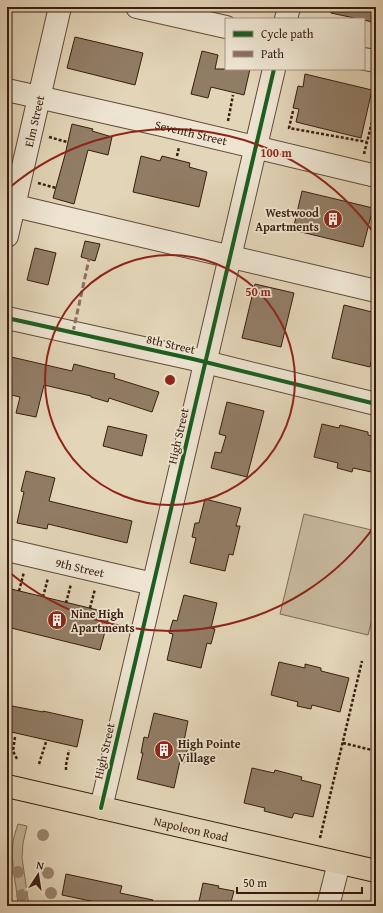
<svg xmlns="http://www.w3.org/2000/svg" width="383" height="913" viewBox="0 0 383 913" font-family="'Gentium Book Plus',serif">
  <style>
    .green { fill: #c6b69b; stroke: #806a54 }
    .building { fill: #917d66; stroke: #391d0e }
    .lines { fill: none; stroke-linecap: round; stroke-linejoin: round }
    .minor-casing { stroke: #644b38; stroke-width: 24 }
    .major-casing { stroke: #391d0e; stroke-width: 24 }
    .path { stroke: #391d0e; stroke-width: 2.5; stroke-dasharray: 3 2; stroke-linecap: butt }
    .minor { stroke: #ede4d1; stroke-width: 22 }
    .major { stroke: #e3d5b8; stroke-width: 22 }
    .quiet { stroke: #8d6e63; stroke-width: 3; stroke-dasharray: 6 3; stroke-linecap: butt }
    .cycleway-casing { stroke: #ede4d1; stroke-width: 6 }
    .cycleway { stroke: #1b5e20; stroke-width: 4 }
    .tree { fill: #99856e }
    .ring { fill: none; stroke: #8f2418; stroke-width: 2 }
    .labels { text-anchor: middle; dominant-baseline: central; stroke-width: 3.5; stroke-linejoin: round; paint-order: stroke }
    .street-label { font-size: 12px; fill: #391d0e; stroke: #ede4d1 }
    .poi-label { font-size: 12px; font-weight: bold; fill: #391d0e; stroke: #ede4d1; text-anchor: start }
    .centre { fill: #8f2418; stroke: #ede4d1; stroke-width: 2 }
    .ring-label { font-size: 12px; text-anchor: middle; font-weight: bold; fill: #8f2418; stroke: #ede4d1; stroke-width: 3.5; stroke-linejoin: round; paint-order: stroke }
  </style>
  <rect width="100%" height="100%" fill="#e3d5b8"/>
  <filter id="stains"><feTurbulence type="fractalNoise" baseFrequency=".005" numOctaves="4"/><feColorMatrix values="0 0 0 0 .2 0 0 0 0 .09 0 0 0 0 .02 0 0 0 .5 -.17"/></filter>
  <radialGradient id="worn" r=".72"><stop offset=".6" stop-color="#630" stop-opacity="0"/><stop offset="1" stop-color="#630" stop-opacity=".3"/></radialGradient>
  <g class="green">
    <path d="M304 514 376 531V603L368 635 280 614Z"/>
    <path d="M18 824 27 826 23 843 22 858 29 906H18C17 885 10 863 13 842 14 836 16 830 18 824Z"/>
  </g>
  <g class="building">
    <path d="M332 7H376V23L364 20V19H359L331 13Z"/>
    <path d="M75 37 143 53 135 85 67 68Z"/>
    <path d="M202 51 218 55 215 69H250L244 95 211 87 208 98 191 94Z"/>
    <path d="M305 74 372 90 361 138 296 122 299 109 293 108 298 86 303 87Z"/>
    <path d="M72 124 93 129 92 131 112 137 108 155 88 150 74 204 53 198 65 155Z"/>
    <path d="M141 156 160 161 162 156 190 163 189 167 207 172 199 207 133 192Z"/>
    <path d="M302 191 373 208 363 247 293 230Z"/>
    <path d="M85 241 100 244 95 261 81 257Z"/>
    <path d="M35 248 56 253 48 285 27 280Z"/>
    <path d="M255 284 294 293 281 347 242 338Z"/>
    <path d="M344 305 376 313V339L370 367 332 358Z"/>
    <path d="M7 356 72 371 74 364 97 370 115 374 114 378 159 392 152 412 109 398 108 402 91 397V396L44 385 36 417 16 413 20 397 7 394Z"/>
    <path d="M227 402 264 411 247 477 211 468 215 452 221 453 226 436 219 434Z"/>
    <path d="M322 424 339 428 340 425 368 432V435L376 437V473L353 468 352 472 337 468 338 463 314 457Z"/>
    <path d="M108 426 147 435 142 456 103 446Z"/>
    <path d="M26 471 55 478 49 501 132 521 127 543 48 524 47 529 17 523 24 492 21 491Z"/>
    <path d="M205 499 241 508 236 526H240L233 555 229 554 225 571 190 563 196 538 192 537 195 523H199Z"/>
    <path d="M7 588 110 613 100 650 7 627Z"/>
    <path d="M184 595 217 603 211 628 215 629 211 644 207 643 201 668 167 660 173 634 169 633 173 620 177 621Z"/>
    <path d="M279 662 305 668V664L321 668V671L349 678 340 712 312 705 311 709 297 706 298 702 271 695Z"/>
    <path d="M12 706 43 712V711L83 720 77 747 7 731Z"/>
    <path d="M154 713 188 721 183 746 188 747 184 763 180 761 174 788 137 779 143 753H141L144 737 148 738Z"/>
    <path d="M252 768 274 773 275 770 302 777 301 780 321 785 313 817 294 813 292 818 264 811 265 808 244 803Z"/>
    <path d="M66 874 122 886 120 893 153 900 152 906H114L62 895Z"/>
    <path d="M203 883 219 886 218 888 234 891 230 906H198Z"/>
  </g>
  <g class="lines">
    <g class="minor-casing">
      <g id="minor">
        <path d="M137 7 226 27"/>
        <path d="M286 19 289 7"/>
        <path d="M364 59 376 61"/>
        <path id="s1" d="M7 90 162 125 376 176"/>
        <path d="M7 204 376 291"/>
        <path id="s2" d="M7 236 60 7"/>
        <path d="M7 318 193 359 376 404"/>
        <path id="s3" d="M7 550 153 584"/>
        <path d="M101 808 274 69"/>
        <path d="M328 906 339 863"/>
      </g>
    </g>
    <g class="major-casing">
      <g id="major">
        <path id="s4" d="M7 786 376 871"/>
      </g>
    </g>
    <g class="path">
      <path d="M293 111 289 128 367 142"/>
      <path d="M228 121 233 95"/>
      <path d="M49 137 67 142"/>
      <path d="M364 154 376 106"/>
      <path d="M177 156 179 147"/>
      <path d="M38 183 56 188"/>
      <path d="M19 591 24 572"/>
      <path d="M43 597 48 578"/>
      <path d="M66 603 71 584"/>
      <path d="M90 608 95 589"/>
      <path d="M15 737 13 751 17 759"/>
      <path d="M343 743 376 751"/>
      <path d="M39 764 46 742"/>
      <path d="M66 770V765L69 750"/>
      <path d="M320 838 362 661"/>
    </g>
    <use href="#minor" class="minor"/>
    <use href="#major" class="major"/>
    <path class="quiet" d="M73 332 89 259"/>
    <g class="cycleway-casing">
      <g id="cycleway">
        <path d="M7 318 193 359 376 404"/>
        <path d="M101 808 274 69"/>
      </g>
    </g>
    <use href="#cycleway" class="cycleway"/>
  </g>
  <g class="tree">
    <circle cx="43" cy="835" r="6"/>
    <circle cx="18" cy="872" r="6"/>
    <circle cx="48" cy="873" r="6"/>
    <circle cx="51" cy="893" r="6"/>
    <circle cx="22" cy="895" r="6"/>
  </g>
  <g class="ring">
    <circle cx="170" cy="380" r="125"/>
    <path d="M376 524A251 251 0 0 1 9 572M9 188A251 251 0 0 1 376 236"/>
  </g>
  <defs>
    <g id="building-disc" transform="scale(1)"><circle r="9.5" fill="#8f2418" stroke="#ede4d1"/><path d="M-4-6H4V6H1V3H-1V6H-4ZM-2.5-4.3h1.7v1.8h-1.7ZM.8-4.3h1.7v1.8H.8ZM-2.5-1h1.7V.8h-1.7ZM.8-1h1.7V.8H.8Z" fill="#fff"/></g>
  </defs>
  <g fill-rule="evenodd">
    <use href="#building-disc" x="333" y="219"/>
    <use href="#building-disc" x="57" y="620"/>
    <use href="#building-disc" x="164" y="750"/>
  </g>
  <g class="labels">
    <g class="street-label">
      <text stroke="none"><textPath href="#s2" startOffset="118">Elm Street</textPath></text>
      <text stroke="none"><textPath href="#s1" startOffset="189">Seventh Street</textPath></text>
      <text transform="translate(171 344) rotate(13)">8th Street</text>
      <text transform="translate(178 436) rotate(-77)">High Street</text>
      <text stroke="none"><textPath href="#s3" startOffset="75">9th Street</textPath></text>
      <text transform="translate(104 751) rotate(-77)">High Street</text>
      <text stroke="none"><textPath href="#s4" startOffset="189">Napoleon Road</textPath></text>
    </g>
    <g class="poi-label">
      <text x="319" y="212" text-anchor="end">Westwood<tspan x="319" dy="14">Apartments</tspan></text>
      <text x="71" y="613">Nine High<tspan x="71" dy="14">Apartments</tspan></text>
      <text x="178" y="743">High Pointe<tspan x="178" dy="14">Village</tspan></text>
    </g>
  </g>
  <circle cx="170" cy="380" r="6" class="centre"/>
  <g class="ring-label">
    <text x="276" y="157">100 m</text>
    <text x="258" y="296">50 m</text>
  </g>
  <rect width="383" height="913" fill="none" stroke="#e3d5b8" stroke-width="24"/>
  <rect x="8" y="8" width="367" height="897" fill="none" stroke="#391d0e" stroke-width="2"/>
  <rect x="12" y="12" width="359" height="889" fill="none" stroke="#391d0e"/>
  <rect x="225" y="18" width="140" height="52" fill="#ede4d1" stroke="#a59483"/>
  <rect x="233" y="31" width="20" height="6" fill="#1b5e20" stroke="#a59483"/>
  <text x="261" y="38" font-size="12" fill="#391d0e">Cycle path</text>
  <rect x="233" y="51" width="20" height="6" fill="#8d6e63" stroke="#a59483"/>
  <text x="261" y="58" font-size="12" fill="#391d0e">Path</text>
  <g transform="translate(38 875) rotate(12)" stroke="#ede4d1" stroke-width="3" paint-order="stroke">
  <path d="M0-3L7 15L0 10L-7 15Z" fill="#391d0e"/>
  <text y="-6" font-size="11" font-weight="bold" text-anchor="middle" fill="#391d0e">N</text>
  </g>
  <path d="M237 887v6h125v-6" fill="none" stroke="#391d0e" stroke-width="2"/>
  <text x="243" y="887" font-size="12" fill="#391d0e" stroke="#ede4d1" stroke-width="3" paint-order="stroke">50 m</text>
  <rect width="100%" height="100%" filter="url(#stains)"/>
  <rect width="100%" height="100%" fill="url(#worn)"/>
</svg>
